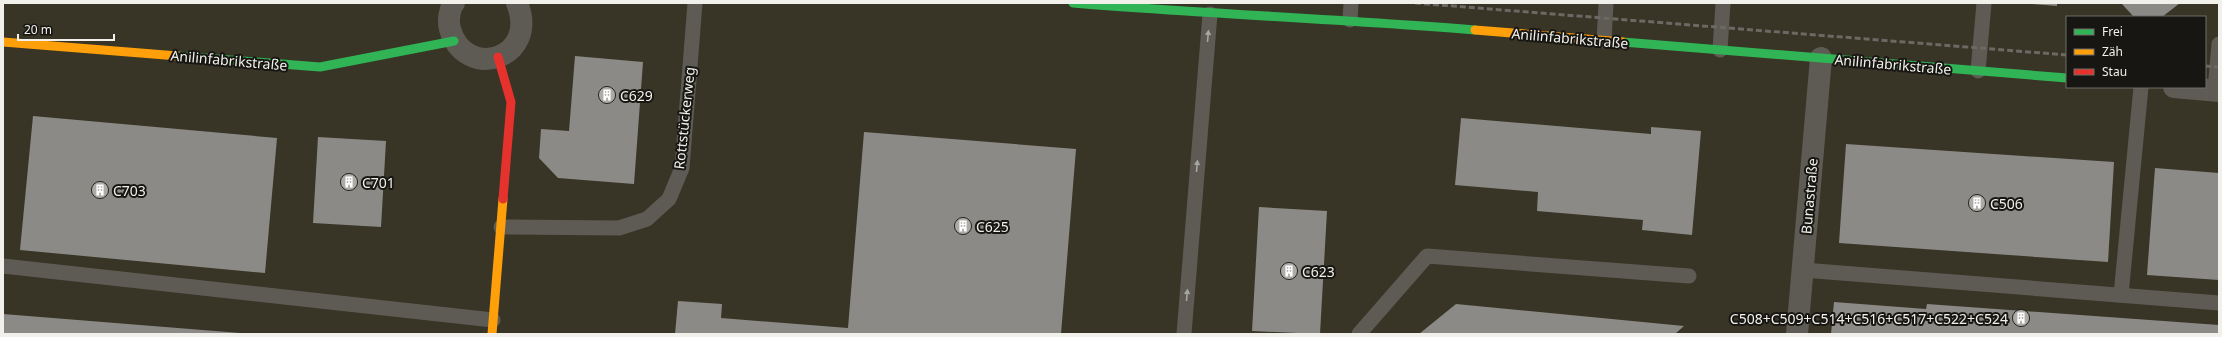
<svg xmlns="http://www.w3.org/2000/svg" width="2222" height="337" viewBox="0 0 2222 337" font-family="'Noto Sans',sans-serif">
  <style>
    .built { fill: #383426; fill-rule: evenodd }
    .building { fill: #8c8a86 }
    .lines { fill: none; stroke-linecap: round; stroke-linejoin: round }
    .lane { stroke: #5e5b55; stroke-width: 15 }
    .street { stroke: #5e5b55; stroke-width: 22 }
    .fast { stroke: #30b455; stroke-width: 9 }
    .slow { stroke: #ff9f0a; stroke-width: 9 }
    .jam { stroke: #e5322d; stroke-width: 9 }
    .rail { stroke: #6c6965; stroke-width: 3; stroke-dasharray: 6 3; stroke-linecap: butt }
    .oneway { fill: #a8a6a0 }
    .labels { text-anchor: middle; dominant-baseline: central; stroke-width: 4; stroke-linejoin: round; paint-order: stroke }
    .street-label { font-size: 14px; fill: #f1f0ea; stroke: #171612 }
    .poi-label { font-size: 14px; fill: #f1f0ea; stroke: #171612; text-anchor: start }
  </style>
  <rect width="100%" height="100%" fill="#2d2c27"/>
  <path class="built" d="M3 3H2219V334H3ZM2067 17H2205V87H2067Z"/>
  <g class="building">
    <path d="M2019 3H2057V6Z"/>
    <path d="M2121 3H2180L2162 17H2134Z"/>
    <path d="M575 56 643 62 634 184 558 178 539 158 541 129 569 131Z"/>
    <path d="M33 116 277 138 265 273 20 250Z"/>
    <path d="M1461 118 1651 134V127L1701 131 1692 235 1642 230 1643 220 1537 211 1538 192 1455 185Z"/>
    <path d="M864 132 1076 149 1061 334H675L678 301 722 304 721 318 848 328Z"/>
    <path d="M318 137 386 141 381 227 313 223Z"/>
    <path d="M1846 144 2114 162 2108 262 1839 243Z"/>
    <path d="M2155 168 2219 173V280L2147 275Z"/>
    <path d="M1259 207 1327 211 1320 334 1252 331Z"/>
    <path d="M1834 302 1926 309 1927 304 2219 325V334H1831Z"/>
    <path d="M1456 304 1684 326 1675 334H1419Z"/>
    <path d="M3 314 240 333V334H3Z"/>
  </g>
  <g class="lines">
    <g class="lane">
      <path d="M1350 20 1351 3"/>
      <path d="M1604 41 1606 3"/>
      <path d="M1720 50 1723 3"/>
      <path d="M1978 71 1984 3"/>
      <path d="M2215 90 2219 44"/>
      <path d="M501 227 619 228 647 219 669 199 682 168 695 3"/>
      <path d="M3 266 493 320"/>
      <path d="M1803 270 2219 303"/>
      <path d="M2121 295 2141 87"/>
      <path d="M1184 334 1210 14"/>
      <path d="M1359 334 1427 256 1689 276"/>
    </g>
    <g class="street">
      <path d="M454 3C449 9 448 22 450 29 465 82 540 59 517 3"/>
      <path d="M2174 87 2219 91"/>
      <path d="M1797 334 1821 58"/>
    </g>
    <g class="fast">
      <path d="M1073 3C1207 14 1341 19 1475 30"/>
      <path d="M1623 42 2067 78"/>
      <path d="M178 56 320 67 454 41"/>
    </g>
    <g class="slow">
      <path d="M1475 30 1623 42"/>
      <path d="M3 42 178 56"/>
      <path d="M492 334 503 199"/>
    </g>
    <path class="jam" d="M498 57 511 102 503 199"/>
    <g class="rail">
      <path d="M1415 3 2067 55"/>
      <path d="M2205 66 2219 67"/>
    </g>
  </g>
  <defs><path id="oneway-solid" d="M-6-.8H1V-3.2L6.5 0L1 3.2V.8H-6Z"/></defs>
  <g class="oneway">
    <use href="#oneway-solid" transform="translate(1208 36) rotate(-85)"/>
    <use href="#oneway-solid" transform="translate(1197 166) rotate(-85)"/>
    <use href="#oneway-solid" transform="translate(1187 295) rotate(-85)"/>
  </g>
  <defs>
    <g id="building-disc" transform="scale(0.9)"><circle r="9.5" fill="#acaba6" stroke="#171612"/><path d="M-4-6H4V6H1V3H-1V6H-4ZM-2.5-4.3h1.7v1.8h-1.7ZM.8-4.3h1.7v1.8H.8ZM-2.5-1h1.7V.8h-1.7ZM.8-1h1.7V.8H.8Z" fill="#fff"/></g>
  </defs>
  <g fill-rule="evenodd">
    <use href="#building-disc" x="607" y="95"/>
    <use href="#building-disc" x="349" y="182"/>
    <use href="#building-disc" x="100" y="190"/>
    <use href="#building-disc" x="1977" y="203"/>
    <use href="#building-disc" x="963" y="226"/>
    <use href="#building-disc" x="1289" y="271"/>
    <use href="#building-disc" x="2021" y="318"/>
  </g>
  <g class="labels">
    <g class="street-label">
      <text transform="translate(1570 38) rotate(5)">Anilinfabrikstraße</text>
      <text transform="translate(229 60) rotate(5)">Anilinfabrikstraße</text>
      <text transform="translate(1893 64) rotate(5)">Anilinfabrikstraße</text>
      <text transform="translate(684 118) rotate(-84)">Rottstückerweg</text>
      <text transform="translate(1809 196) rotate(-85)">Bunastraße</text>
    </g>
    <g class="poi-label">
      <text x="620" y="95">C629</text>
      <text x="362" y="182">C701</text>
      <text x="113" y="190">C703</text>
      <text x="1990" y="203">C506</text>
      <text x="976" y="226">C625</text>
      <text x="1302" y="271">C623</text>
      <text x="2008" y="318" text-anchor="end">C508+C509+C514+C516+C517+C522+C524</text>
    </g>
  </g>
  <rect width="2222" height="337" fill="none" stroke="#f1f0ea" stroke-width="8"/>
  <rect x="2066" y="16" width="140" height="72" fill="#171612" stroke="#6e6d68"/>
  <rect x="2074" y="29" width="20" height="6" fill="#30b455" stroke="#6e6d68"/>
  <text x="2102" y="36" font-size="12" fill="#f1f0ea">Frei</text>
  <rect x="2074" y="49" width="20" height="6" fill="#ff9f0a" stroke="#6e6d68"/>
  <text x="2102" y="56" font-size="12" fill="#f1f0ea">Zäh</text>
  <rect x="2074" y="69" width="20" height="6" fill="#e5322d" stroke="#6e6d68"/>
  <text x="2102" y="76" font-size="12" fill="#f1f0ea">Stau</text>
  <path d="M18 34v6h96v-6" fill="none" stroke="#f1f0ea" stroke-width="2"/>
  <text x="24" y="34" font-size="12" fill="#f1f0ea" stroke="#171612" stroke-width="3" paint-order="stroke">20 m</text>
</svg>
